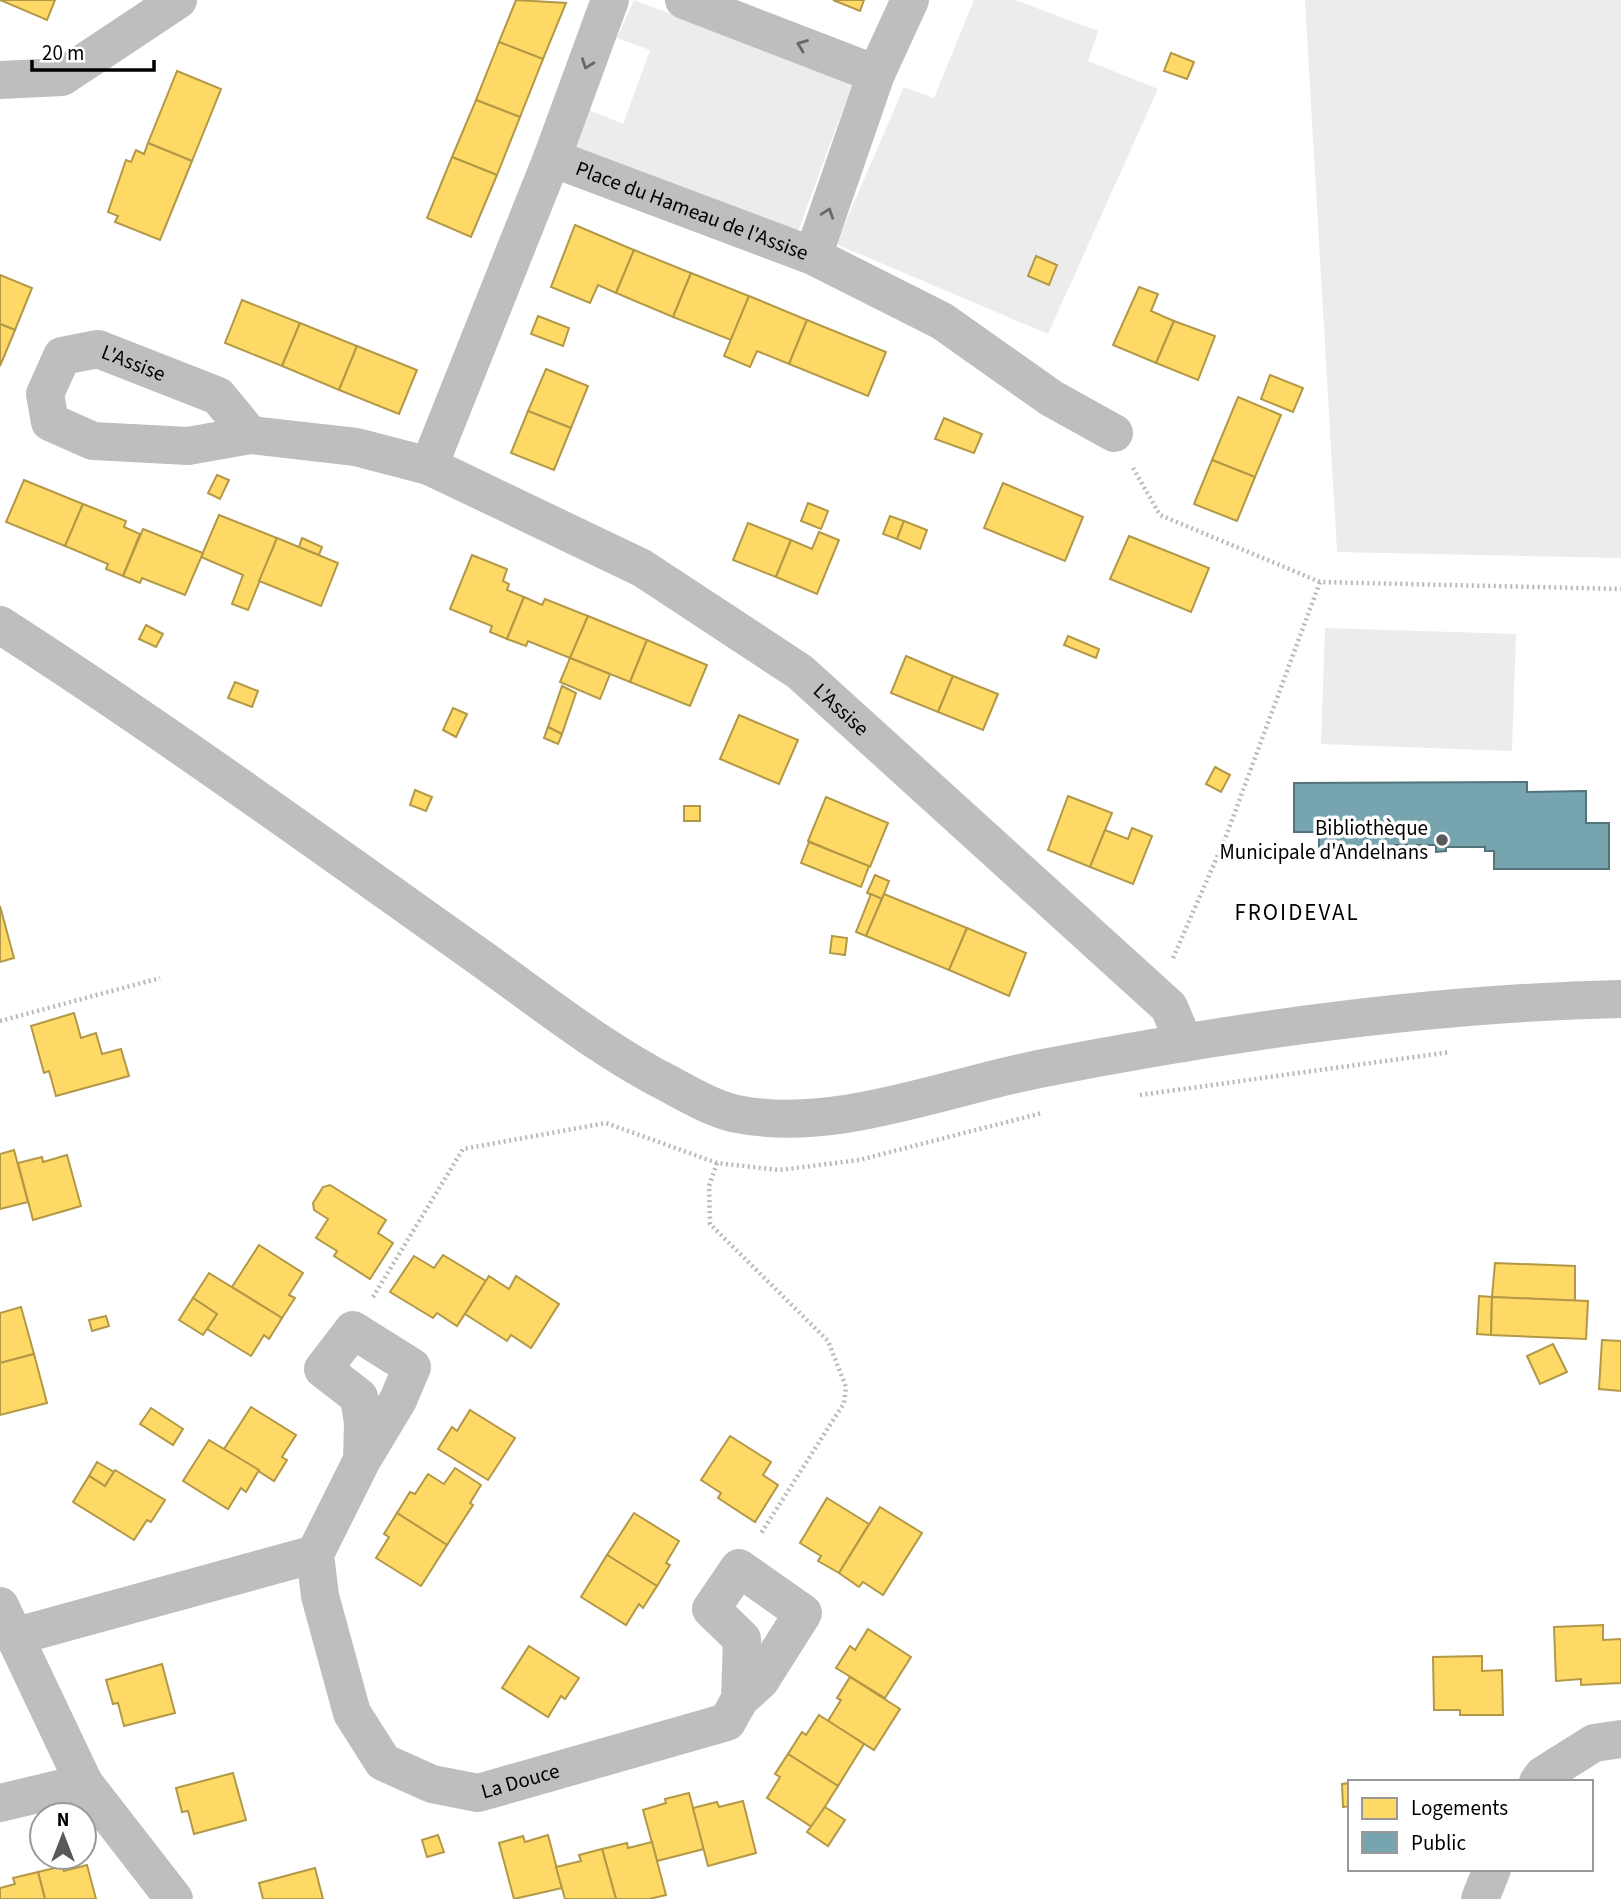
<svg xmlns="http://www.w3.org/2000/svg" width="1621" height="1899" viewBox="0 0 1621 1899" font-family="'Source Sans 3',sans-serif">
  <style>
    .green { fill: #ececec }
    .homes { fill: #ffd966; stroke: #b29847; stroke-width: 2 }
    .public { fill: #76a5af; stroke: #53747a; stroke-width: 2 }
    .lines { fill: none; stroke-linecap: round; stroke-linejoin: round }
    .path { stroke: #b9b9b9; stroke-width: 4.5; stroke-dasharray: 2 3.5; stroke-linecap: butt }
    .minor { stroke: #bebebe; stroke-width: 38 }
    .tertiary { stroke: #bebebe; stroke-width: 38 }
    .oneway { stroke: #686868 }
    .poi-dot { fill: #595959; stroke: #fff; stroke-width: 2.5 }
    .labels { text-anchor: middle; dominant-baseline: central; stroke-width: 7; stroke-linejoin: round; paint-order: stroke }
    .street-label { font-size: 21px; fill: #000; stroke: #fff }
    .poi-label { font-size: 21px; fill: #000; stroke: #fff; text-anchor: end }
    .neighbourhood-label { font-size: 23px; letter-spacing: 2px; fill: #000; stroke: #fff }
  </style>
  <rect width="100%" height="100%" fill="#fff"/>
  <g class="green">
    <path d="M634 0 853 82 797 234 571 147 587 109 623 124 650 50 617 38Z"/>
    <path d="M974 0H1015L1098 31 1088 61 1158 89 1048 334 836 244 904 87 934 98Z"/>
    <path d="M1305 0H1621V558L1337 552Z"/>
    <path d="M1325 628 1516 634 1512 751 1321 744Z"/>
  </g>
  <g class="homes">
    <path d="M0 0H55L47 20Z"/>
    <path d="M516 0 566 3 543 59 499 42Z"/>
    <path d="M833 0H864L860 11Z"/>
    <path d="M499 42 543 59 520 117 476 100Z"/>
    <path d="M1171 53 1194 62 1187 79 1164 71Z"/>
    <path d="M177 71 221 89 192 161 148 143Z"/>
    <path d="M476 100 520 117 497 175 452 157Z"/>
    <path d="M148 143 192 161 160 240 115 222 118 216 108 212 126 160 131 162 136 150 144 154Z"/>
    <path d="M452 157 497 175 471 237 427 218Z"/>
    <path d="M575 225 634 250 616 293 598 285 590 303 551 287Z"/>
    <path d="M634 250 691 273 673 317 616 293Z"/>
    <path d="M1036 256 1057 265 1049 285 1028 276Z"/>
    <path d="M691 273 749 296 731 340 673 317Z"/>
    <path d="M0 275 32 288 15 330 0 324Z"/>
    <path d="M1139 287 1158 294 1151 311 1174 321 1156 363 1113 345Z"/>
    <path d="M749 296 807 320 789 364 757 351 750 367 724 356Z"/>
    <path d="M242 300 300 323 282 366 225 343Z"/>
    <path d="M538 316 569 328 563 346 531 334Z"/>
    <path d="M807 320 886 352 868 396 789 364Z"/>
    <path d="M1174 321 1215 336 1198 380 1156 363Z"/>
    <path d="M300 323 357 346 339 390 282 366Z"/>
    <path d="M0 324 15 330 0 366Z"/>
    <path d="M357 346 417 370 399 414 339 390Z"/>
    <path d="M546 369 588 386 571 428 528 411Z"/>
    <path d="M1270 375 1303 388 1293 412 1261 399Z"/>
    <path d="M1238 397 1281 415 1255 477 1212 460Z"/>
    <path d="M528 411 571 428 554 470 511 453Z"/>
    <path d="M944 418 982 434 974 453 935 439Z"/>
    <path d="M1212 460 1255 477 1237 521 1194 504Z"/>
    <path d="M217 475 229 480 220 499 208 493Z"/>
    <path d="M24 480 83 504 65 546 6 522Z"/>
    <path d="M1003 483 1083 517 1065 561 984 528Z"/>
    <path d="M808 503 828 511 821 529 801 521Z"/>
    <path d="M83 504 126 521 124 527 140 534 123 576 106 569 108 564 65 546Z"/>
    <path d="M219 515 277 538 248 610 232 604 243 575 201 557Z"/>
    <path d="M890 516 904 521 897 539 883 534Z"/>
    <path d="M904 521 927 530 920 549 897 539Z"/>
    <path d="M748 523 791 540 776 577 733 560Z"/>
    <path d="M143 529 203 553 185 595 142 578 140 583 123 576Z"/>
    <path d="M819 532 839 540 817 594 776 577 791 540 812 549Z"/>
    <path d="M1129 536 1209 568 1191 612 1110 579Z"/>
    <path d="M277 538 338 563 321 606 259 581Z"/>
    <path d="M302 538 322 547 319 555 299 547Z"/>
    <path d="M472 555 507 569 503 581 509 584 507 590 524 597 507 639 490 632 492 626 450 609Z"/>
    <path d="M524 597 542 605 545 599 588 616 570 658 528 641 526 646 507 639Z"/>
    <path d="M588 616 647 640 630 682 570 658Z"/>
    <path d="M146 625 163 634 156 647 139 639Z"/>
    <path d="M1068 636 1099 649 1096 658 1064 645Z"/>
    <path d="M647 640 707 665 690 706 630 682Z"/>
    <path d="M906 656 953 676 938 712 891 693Z"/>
    <path d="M570 658 610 674 600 699 560 682Z"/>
    <path d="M953 676 998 694 983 730 938 712Z"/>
    <path d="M235 682 258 691 252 707 228 698Z"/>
    <path d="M562 686 576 693 562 734 548 727Z"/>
    <path d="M453 708 467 714 456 737 443 730Z"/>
    <path d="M739 715 798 740 779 784 720 759Z"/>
    <path d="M548 727 562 734 558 744 544 738Z"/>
    <path d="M1215 767 1230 775 1221 792 1206 784Z"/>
    <path d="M415 790 432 797 426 811 410 805Z"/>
    <path d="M1068 796 1112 813 1090 867 1048 850Z"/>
    <path d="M826 797 888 823 870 867 808 841Z"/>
    <rect x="684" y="806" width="16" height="15"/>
    <path d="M1132 828 1152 836 1133 884 1090 867 1105 830 1128 839Z"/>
    <path d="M809 842 869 866 861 887 801 863Z"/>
    <path d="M875 875 889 881 882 899 867 893Z"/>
    <path d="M871 894 882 899 866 936 856 932Z"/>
    <path d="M884 894 967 928 949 970 866 936Z"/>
    <path d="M0 906 14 958 0 962Z"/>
    <path d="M967 928 1026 953 1009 996 949 970Z"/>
    <path d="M832 936 847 938 845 955 830 953Z"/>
    <path d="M74 1013 81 1038 96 1033 102 1054 121 1049 129 1076 56 1096 49 1071 44 1073 31 1026Z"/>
    <path d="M14 1150 28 1202 0 1209V1154Z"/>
    <path d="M67 1155 81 1206 33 1220 18 1163 42 1157 43 1162Z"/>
    <path d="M330 1185 386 1220 378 1233 393 1243 370 1279 334 1256 337 1251 316 1238 328 1219 314 1210 313 1203 323 1187Z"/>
    <path d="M259 1245 303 1273 289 1295 295 1298 282 1318 232 1287Z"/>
    <path d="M443 1255 486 1281 457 1326 437 1313 433 1318 390 1292 414 1256 434 1268Z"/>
    <path d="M1495 1263 1575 1266V1301L1492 1297Z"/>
    <path d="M209 1273 282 1318 269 1339 264 1335 251 1356 207 1329 217 1314 193 1298Z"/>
    <path d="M489 1276 509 1289 516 1276 559 1304 531 1348 511 1335 507 1341 465 1314Z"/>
    <path d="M1479 1296 1492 1297 1491 1335 1477 1334Z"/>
    <path d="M1492 1297 1588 1301 1586 1339 1491 1335Z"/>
    <path d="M193 1298 217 1314 203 1335 179 1320Z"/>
    <path d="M21 1307 34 1354 0 1363V1313Z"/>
    <path d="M106 1316 109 1326 92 1331 89 1320Z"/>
    <path d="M1602 1340 1621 1341V1391L1599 1389Z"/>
    <path d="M1553 1344 1567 1372 1540 1384 1527 1356Z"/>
    <path d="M34 1354 47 1403 0 1415V1363Z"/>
    <path d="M251 1407 296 1435 282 1457 287 1460 274 1481 224 1449Z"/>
    <path d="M151 1408 183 1429 173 1445 140 1424Z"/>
    <path d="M470 1410 515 1438 488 1480 438 1449 452 1427 457 1431Z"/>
    <path d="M730 1436 771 1462 763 1475 778 1485 755 1522 718 1498 721 1493 701 1480Z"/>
    <path d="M209 1440 259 1470 246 1492 241 1488 228 1509 183 1481Z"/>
    <path d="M97 1462 114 1472 105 1486 89 1476Z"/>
    <path d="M455 1468 481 1485 470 1503 473 1505 447 1545 397 1513 410 1492 415 1494 428 1474 444 1484Z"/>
    <path d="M115 1470 165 1500 151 1522 147 1520 134 1540 73 1502 89 1476 105 1486Z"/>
    <path d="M827 1498 869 1524 839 1573 818 1561 821 1556 800 1543Z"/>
    <path d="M880 1507 922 1533 883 1595 863 1582 859 1587 839 1573Z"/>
    <path d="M397 1513 447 1545 421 1586 376 1558 389 1537 384 1534Z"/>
    <path d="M634 1513 679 1541 666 1563 670 1565 657 1586 607 1555Z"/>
    <path d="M607 1555 657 1586 643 1608 639 1604 626 1625 581 1597Z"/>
    <path d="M1603 1625V1640L1621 1639V1683L1581 1685V1679L1556 1681 1554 1627Z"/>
    <path d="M868 1629 911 1657 885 1698 836 1668 850 1646 855 1650Z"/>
    <path d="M529 1646 579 1678 565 1699 561 1696 548 1717 502 1688Z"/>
    <path d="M1482 1656V1671L1502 1670 1503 1715H1460V1710H1434L1433 1657Z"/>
    <path d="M162 1664 175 1713 124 1726 118 1703 113 1704 106 1680Z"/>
    <path d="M850 1677 900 1709 874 1750 828 1721 841 1700 837 1698Z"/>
    <path d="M819 1715 864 1744 838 1786 788 1754 802 1732 806 1735Z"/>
    <path d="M788 1754 838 1786 812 1827 767 1798 780 1777 775 1774Z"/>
    <path d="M233 1773 246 1820 194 1834 188 1811 182 1812 176 1788Z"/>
    <path d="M1350 1783V1806L1343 1807 1342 1784Z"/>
    <path d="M689 1793 704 1849 657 1861 643 1810 666 1803 665 1799Z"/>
    <path d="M743 1801 756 1853 708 1866 693 1808 717 1802 719 1807Z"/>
    <path d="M825 1807 845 1820 828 1846 807 1832Z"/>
    <path d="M438 1835 444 1852 427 1857 422 1840Z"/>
    <path d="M548 1835 562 1888 514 1899 499 1843 523 1836 525 1842Z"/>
    <path d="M652 1842 666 1895 649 1899H616L602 1849 627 1843 628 1848Z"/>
    <path d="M602 1849 616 1899H565L556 1867 581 1861 579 1855Z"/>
    <path d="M87 1865 96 1899H45L38 1872 63 1866 64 1871Z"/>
    <path d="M315 1868 323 1899H263L259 1883Z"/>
    <path d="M38 1872 45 1899H0V1888L15 1884 13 1878Z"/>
  </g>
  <path class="public" d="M1527 782V792L1586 791V823H1609V869H1494V851H1485V847H1446V851L1436 852V845H1379V852L1329 849V852H1319V832H1294V783Z"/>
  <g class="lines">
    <g class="path">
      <path d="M1133 468 1160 515 1320 582 1621 589"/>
      <path d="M1173 958 1225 839 1320 582"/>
      <path d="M0 1021 160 978"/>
      <path d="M1140 1095 1450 1052"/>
      <path d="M717 1163 709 1186 710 1224 828 1341 846 1387 844 1403 760 1535"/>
      <path d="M373 1297 463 1149 606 1123 717 1163 779 1170 859 1160 1042 1113"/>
    </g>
    <g class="minor">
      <path id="s1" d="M610 0 552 158 813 256 876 74 684 0"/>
      <path d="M876 74 910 0"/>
      <path d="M0 80 62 77 178 0"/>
      <path d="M813 256 942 321 1051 398 1114 433"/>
      <path id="s2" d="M250 435 188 446 93 441 50 422 45 394 62 356 98 349 218 396 250 435 356 447 429 466 552 158"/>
      <path id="s3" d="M429 466 642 568 800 672 1169 1007 1184 1043"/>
      <path id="s4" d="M315 1554 320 1596 352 1713 383 1762 432 1784 478 1793 727 1722 740 1699 760 1681 803 1613 739 1568 711 1609 742 1639 740 1699"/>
      <path d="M0 1606 84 1783 174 1899"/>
      <path d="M13 1637 315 1554 362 1460 398 1400 412 1367 353 1330 323 1369 359 1397 363 1423 362 1460"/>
      <path d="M1538 1782 1543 1775 1594 1743 1621 1739"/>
      <path d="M0 1803 84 1783"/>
      <path d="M1480 1899 1492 1869"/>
    </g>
    <path class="tertiary" d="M0 625C163 730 320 844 478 956 541 1001 602 1050 671 1085 691 1096 714 1109 737 1114 835 1134 948 1086 1044 1068 1233 1031 1428 1003 1621 999"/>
  </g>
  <defs><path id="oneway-chevron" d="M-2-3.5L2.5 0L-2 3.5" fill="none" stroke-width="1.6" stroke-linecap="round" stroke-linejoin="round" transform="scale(1.75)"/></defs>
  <g class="oneway">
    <use href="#oneway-chevron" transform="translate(802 45) rotate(-159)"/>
    <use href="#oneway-chevron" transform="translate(587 64) rotate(110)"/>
    <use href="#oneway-chevron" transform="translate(828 213) rotate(-71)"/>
  </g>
  <circle class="poi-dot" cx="1442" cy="840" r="7"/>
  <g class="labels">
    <g class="street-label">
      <text stroke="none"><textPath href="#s1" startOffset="318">Place du Hameau de l'Assise</textPath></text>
      <text stroke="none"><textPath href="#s2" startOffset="350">L'Assise</textPath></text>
      <text stroke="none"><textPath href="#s3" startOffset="481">L'Assise</textPath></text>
      <text stroke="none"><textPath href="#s4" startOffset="366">La Douce</textPath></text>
    </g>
    <g class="poi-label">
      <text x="1428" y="828">Bibliothèque<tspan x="1428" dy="24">Municipale d'Andelnans</tspan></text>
    </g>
    <g class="neighbourhood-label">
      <text x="1297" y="912">FROIDEVAL</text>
    </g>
  </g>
  <rect x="1348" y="1780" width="245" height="91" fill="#ffffff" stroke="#999999" stroke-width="2"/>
  <rect x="1362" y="1798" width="35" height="21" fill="#ffd966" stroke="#999999" stroke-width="2"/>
  <text x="1411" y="1815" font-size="21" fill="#000000">Logements</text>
  <rect x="1362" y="1832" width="35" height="21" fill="#76a5af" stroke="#999999" stroke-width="2"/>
  <text x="1411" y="1850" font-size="21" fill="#000000">Public</text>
  <g transform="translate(63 1836)"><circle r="33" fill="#ffffff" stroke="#999999" stroke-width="2"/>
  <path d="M0-5L12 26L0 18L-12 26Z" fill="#595959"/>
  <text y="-10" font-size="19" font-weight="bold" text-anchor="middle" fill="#000000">N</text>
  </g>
  <path d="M32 60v10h122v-10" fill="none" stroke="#000000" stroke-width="3.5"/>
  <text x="42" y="60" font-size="21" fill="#000000" stroke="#ffffff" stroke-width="5" paint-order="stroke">20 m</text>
</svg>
